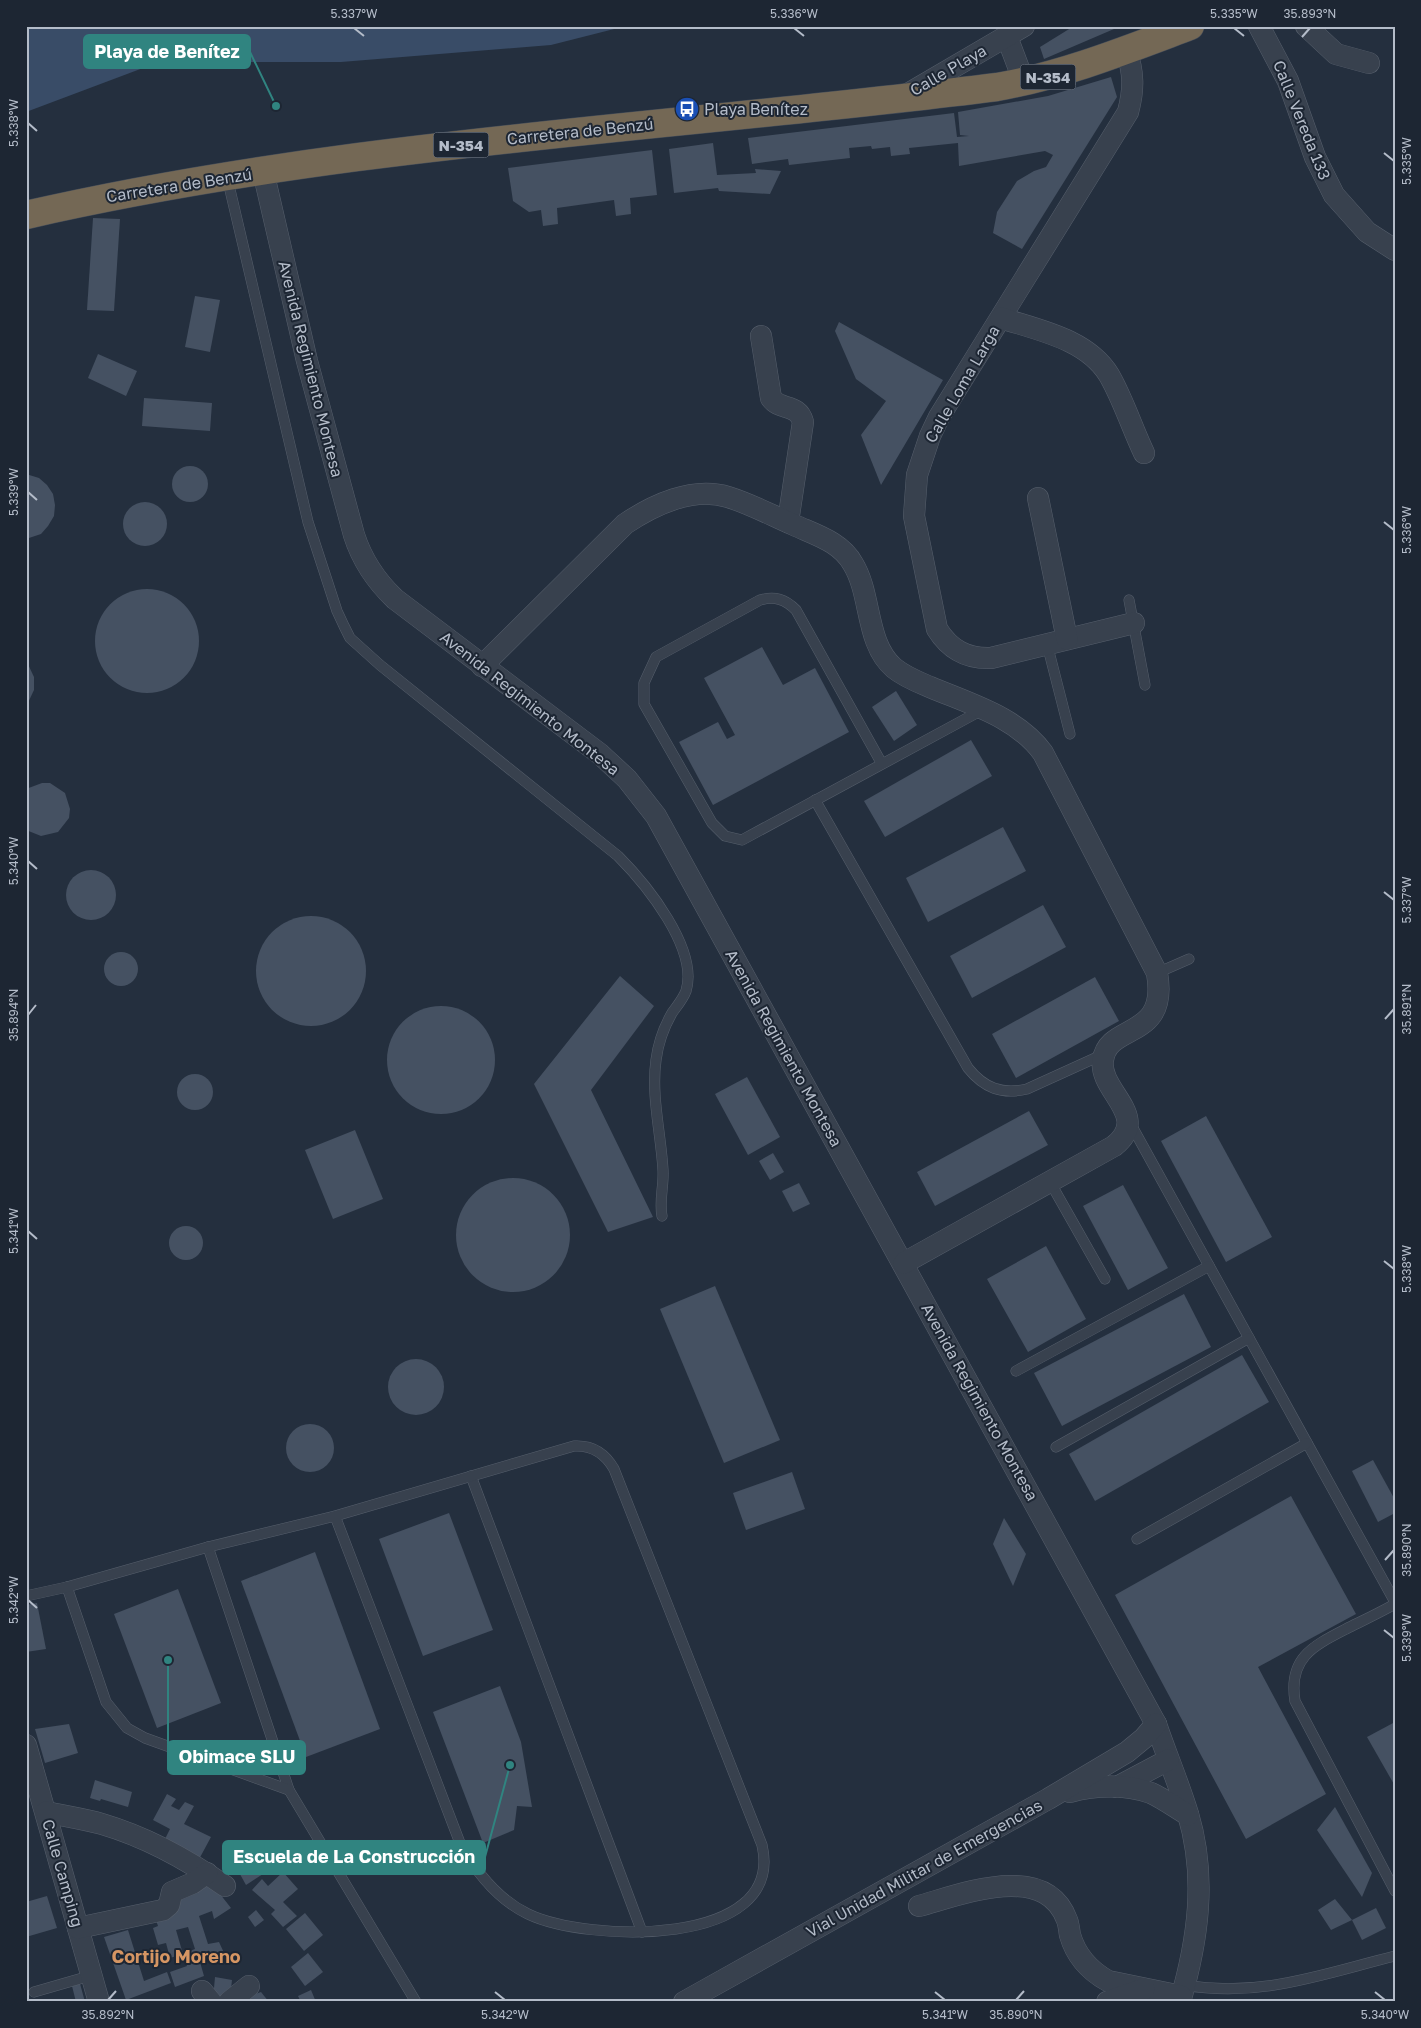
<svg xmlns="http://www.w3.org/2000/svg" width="1421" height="2028" viewBox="0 0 1421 2028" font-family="'Golos Text',sans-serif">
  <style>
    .water { fill: #394c67 }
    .building { fill: #455162 }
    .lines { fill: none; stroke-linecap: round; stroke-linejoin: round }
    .lane-casing { stroke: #565f6c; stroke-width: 11 }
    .street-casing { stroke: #565f6c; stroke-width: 22 }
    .highway-casing { stroke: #434c59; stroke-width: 29 }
    .lane { stroke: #38414e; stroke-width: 10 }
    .street { stroke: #38414e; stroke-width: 21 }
    .highway { stroke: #746855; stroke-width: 28 }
    .ticks { fill: none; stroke: #b4bcc9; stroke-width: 2 }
    .labels { text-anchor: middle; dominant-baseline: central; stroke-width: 4; stroke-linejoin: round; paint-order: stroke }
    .shield { fill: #1d2633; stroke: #878f9c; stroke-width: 1 }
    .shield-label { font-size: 15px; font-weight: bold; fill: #b4bcc9 }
    .street-label { font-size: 16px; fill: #b4bcc9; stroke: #1d2633 }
    .poi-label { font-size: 16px; fill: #b4bcc9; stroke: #1d2633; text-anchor: start }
    .neighbourhood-label { font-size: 18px; font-weight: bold; fill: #d59563; stroke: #1d2633 }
    .leader { fill: none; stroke: #308480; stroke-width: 2 }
    .callout-dot { fill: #308480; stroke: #1d2633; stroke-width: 2 }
    .callout { fill: #308480; stroke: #308480; stroke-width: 2 }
    .callout-label { font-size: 18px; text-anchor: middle; font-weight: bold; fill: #fff }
    .neatline { fill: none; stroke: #b4bcc9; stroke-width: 2 }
    .ticks-label { font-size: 12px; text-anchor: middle; fill: #b4bcc9 }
  </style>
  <rect width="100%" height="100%" fill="#242f3e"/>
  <path class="water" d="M26 26H626L551 45 341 62H159L26 112Z"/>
  <g class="building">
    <path d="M1074 26H1121L1044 59 1040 47Z"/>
    <path d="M1111 77 1117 97 1022 249 993 233 997 212 1017 181 1034 171 1046 167 1053 155 1045 151 959 166 958 143 909 148 910 154 891 156 890 147 872 149 871 146 849 148 850 158 789 165 788 159 752 164 748 138 954 113 957 137 969 136 960 135 958 112 1048 96Z"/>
    <path d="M713 143 717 175 756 173 755 169 781 171 770 194 719 191 718 188 674 193 669 149Z"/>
    <path d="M652 150 657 195 630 198 631 214 616 216 614 200 557 208 558 224 543 226 541 210 529 212 513 201 508 168Z"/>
    <path d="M93 218 120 219 114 311 87 310Z"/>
    <path d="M195 296 220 300 210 352 185 347Z"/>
    <path d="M839 322 943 380 881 485 861 435 886 401 856 379 835 331Z"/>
    <path d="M98 354 137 371 126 396 88 378Z"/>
    <path d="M144 398 212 403 210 431 142 426Z"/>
    <circle cx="190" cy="484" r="18"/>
    <path d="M26 474 39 478 47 485 53 494 55 505 54 516 48 526 41 534 26 539Z"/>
    <circle cx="145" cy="524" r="22"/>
    <circle cx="147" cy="641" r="52"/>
    <path d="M762 647 783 685 815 668 849 732 713 805 679 742 718 722 727 739 735 735 704 678Z"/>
    <path d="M26 660 34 677V690L26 707Z"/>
    <path d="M896 691 917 725 894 741 872 707Z"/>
    <path d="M971 740 992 776 885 837 864 801Z"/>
    <path d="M42 783H50L65 793 70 809 69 818 58 832 41 836 26 830V789Z"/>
    <path d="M1003 827 1026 871 928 922 906 878Z"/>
    <circle cx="91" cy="895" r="25"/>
    <path d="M1043 905 1066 947 972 998 950 956Z"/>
    <circle cx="311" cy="971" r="55"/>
    <circle cx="121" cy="969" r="17"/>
    <path d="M620 976 654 1006 591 1090 653 1217 608 1232 534 1084Z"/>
    <path d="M1095 977 1119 1021 1016 1078 992 1034Z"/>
    <circle cx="441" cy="1060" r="54"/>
    <circle cx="195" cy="1092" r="18"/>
    <path d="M747 1077 780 1137 748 1155 715 1094Z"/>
    <path d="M1029 1111 1048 1145 935 1206 917 1172Z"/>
    <path d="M1206 1116 1272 1237 1226 1262 1161 1141Z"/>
    <path d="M355 1130 383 1199 333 1219 305 1150Z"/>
    <path d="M773 1153 784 1172 770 1180 759 1161Z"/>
    <circle cx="513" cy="1235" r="57"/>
    <path d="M799 1183 810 1204 793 1212 782 1191Z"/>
    <path d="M1123 1185 1168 1268 1128 1290 1083 1206Z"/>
    <circle cx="186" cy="1243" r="17"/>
    <path d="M1046 1246 1086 1319 1028 1352 987 1279Z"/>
    <path d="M715 1286 780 1440 724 1463 660 1309Z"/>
    <path d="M1184 1294 1211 1347 1062 1426 1034 1373Z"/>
    <path d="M1242 1355 1269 1402 1095 1501 1069 1454Z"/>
    <circle cx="416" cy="1387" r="28"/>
    <circle cx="310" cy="1448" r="24"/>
    <path d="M1373 1460 1395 1500V1513L1378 1522 1352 1471Z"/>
    <path d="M792 1472 805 1509 746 1530 733 1493Z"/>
    <path d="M1291 1496 1356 1614 1258 1667 1326 1794 1246 1839 1115 1595Z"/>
    <path d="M449 1513 493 1630 423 1656 379 1539Z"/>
    <path d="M1004 1518 1026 1554 1013 1586 993 1544Z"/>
    <path d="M315 1552 380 1729 306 1757 241 1581Z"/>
    <path d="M178 1589 221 1703 157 1728 114 1614Z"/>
    <path d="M37 1603 46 1649 26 1652V1605Z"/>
    <path d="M500 1686 521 1742 532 1807 517 1806 514 1830 483 1843 433 1712Z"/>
    <path d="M1395 1722V1786L1367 1737Z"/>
    <path d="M69 1724 78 1753 45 1763 35 1729Z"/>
    <path d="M95 1780 132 1792 128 1807 101 1799 100 1801 90 1798Z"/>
    <path d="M167 1794 176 1799 171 1806 179 1810 185 1802 194 1806 184 1824 211 1837 197 1863 162 1845 170 1829 153 1820Z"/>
    <path d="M1335 1807 1372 1873 1362 1897 1317 1830Z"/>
    <path d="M252 1857 263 1874 246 1885 236 1867Z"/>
    <path d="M283 1872 298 1889 283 1902 297 1916 283 1927 271 1914 275 1910 252 1890 262 1879 268 1886Z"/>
    <path d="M209 1880 231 1908 214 1919 212 1911 199 1916 208 1944 219 1942 225 1955 200 1962 204 1976 175 1987 170 1972 187 1966 183 1954 195 1949 188 1927 176 1930 183 1954 170 1958 166 1943 158 1945 153 1928 158 1926 154 1914 175 1896Z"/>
    <path d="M47 1896 57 1928 26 1937V1902Z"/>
    <path d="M1335 1899 1352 1920 1376 1908 1386 1928 1362 1940 1352 1920 1331 1930 1318 1910Z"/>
    <path d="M256 1910 264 1920 255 1927 248 1917Z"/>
    <path d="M305 1913 323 1935 304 1951 286 1929Z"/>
    <path d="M128 1930 144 1981 167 1972 171 1983 126 2000 104 1937Z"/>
    <path d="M308 1953 323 1972 305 1986 291 1967Z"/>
    <path d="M215 1977 232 1980 230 1998 217 2000 210 1987 214 1988Z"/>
    <path d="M79 1980 85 2002H76L71 1982Z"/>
    <path d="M311 1990 316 2002H301L298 1996Z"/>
    <path d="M261 1992 269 2002H248L247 1997Z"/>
  </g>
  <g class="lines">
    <g class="lane-casing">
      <g id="lane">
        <path d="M227 177 308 522 337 611 344 626 350 638 380 665 618 856C646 884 699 949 686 991 683 999 677 1006 672 1013 664 1027 658 1044 656 1060 651 1096 661 1134 663 1170 664 1186 659 1200 662 1216"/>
        <path d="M1129 600 1145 685"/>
        <path d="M1047 644 1070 734"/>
        <path d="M882 764 796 610C785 599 775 596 760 600L656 657 644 683V704L712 823 725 836 742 840 982 710"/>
        <path d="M815 800 968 1068C984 1088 1002 1095 1027 1089L1104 1054"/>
        <path d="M1157 973 1189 959"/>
        <path d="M1129 1121 1395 1602"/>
        <path d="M1050 1182 1105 1279"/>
        <path d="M1016 1371 1209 1266"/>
        <path d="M1056 1447 1249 1338"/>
        <path d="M471 1476 642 1932"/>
        <path d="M1137 1539 1307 1443"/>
        <path d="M208 1547 289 1790 416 2002"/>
        <path d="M67 1587 106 1702 127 1728 145 1738 289 1790"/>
        <path d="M26 1596 67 1587 208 1547 335 1516 574 1446C592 1445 605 1453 614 1469L762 1845C786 1949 586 1942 528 1914 497 1899 476 1872 460 1843L335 1516"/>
        <path d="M1395 1604C1379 1613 1362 1621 1346 1629 1313 1646 1288 1658 1295 1701L1395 1891"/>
        <path d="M1184 1985C1261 1998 1322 1974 1395 1956"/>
        <path d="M34 1992 93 1975"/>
      </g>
    </g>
    <g class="street-casing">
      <g id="street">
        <path d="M1259 26 1288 81 1315 157 1334 195 1367 232 1395 250"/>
        <path d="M1306 26 1336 54 1369 63"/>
        <path d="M1007 37 1024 82"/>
        <path d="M1126 50C1134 72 1134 90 1128 112L939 417 930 436 917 475 914 516 937 629C950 650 967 659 991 658L1134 623"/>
        <path d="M906 95 1024 26"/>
        <path d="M263 171 307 361 354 535C362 560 375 580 395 599L600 754 627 779 656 816 1156 1724C1166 1754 1179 1784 1188 1814 1207 1877 1198 1940 1180 2002"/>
        <path d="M1001 318C1038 330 1087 339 1109 375 1123 399 1132 428 1144 453"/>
        <path d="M761 336 771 398C780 411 798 403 803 422L788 522"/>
        <path d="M1038 498 1067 639"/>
        <path d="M482 666 625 524C653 505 693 486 728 497 751 504 773 516 794 525 816 535 841 542 853 564 872 595 865 643 894 668 905 677 918 682 930 687 970 704 1017 717 1043 753L1157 973C1169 1041 1108 1022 1103 1060 1098 1091 1152 1116 1114 1146L904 1263"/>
        <path d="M26 1745 99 2002"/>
        <path d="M1117 1787 1168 1760"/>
        <path d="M1070 1792C1094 1785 1126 1784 1151 1793 1164 1799 1176 1808 1188 1815"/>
        <path d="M46 1812C64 1816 84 1819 102 1824 146 1837 188 1860 225 1886"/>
        <path d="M919 1906C963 1894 1045 1861 1067 1920 1069 1925 1069 1930 1070 1935 1076 1956 1090 1971 1108 1981L1181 1996"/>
        <path d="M78 1928 163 1910 169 1905 172 1892 193 1883 207 1873"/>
        <path d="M202 1991 211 2002"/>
        <path d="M229 2002 249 1986"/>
        <path d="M684 2002 1048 1799 1127 1752 1144 1738 1156 1724"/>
        <path d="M1107 2002 1144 1989"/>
      </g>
    </g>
    <g class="highway-casing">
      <path id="highway" d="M26 215C345 142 673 128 997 87 1064 75 1126 50 1190 26"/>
    </g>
    <use href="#lane" class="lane"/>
    <use href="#street" class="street"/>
    <use href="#highway" class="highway"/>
  </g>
  <path class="ticks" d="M354 28 364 36M794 28 804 36M1234 28 1244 36M1302 37 1310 28M28 123 37 131M1384 153 1394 161M28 492 37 500M1384 522 1394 530M28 861 37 869M1384 892 1394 900M28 1015 36 1005M1385 1019 1394 1009M28 1231 37 1239M1384 1261 1394 1269M1385 1560 1394 1550M28 1600 37 1608M1384 1630 1394 1638M495 1992 505 2000M935 1992 945 2000M1375 1992 1385 2000M108 2000 116 1991M1016 2000 1024 1991"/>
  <defs>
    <g id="bus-disc" transform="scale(1.25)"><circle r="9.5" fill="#1a4fb4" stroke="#1d2633"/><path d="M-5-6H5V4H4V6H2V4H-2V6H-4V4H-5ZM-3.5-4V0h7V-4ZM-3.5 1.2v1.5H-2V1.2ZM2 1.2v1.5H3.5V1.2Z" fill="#fff"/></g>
  </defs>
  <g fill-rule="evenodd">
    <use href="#bus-disc" x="687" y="109"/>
  </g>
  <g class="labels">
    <g class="shield">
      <rect x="1020.5" y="64.5" width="55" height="25" rx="4"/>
      <rect x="433.5" y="132.5" width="55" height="25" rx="4"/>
    </g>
    <g class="shield-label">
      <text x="1048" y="77">N-354</text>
      <text x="461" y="145">N-354</text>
    </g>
    <g class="street-label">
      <text transform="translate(948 70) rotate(-30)">Calle Playa</text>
      <text transform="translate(1302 120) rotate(68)">Calle Vereda 133</text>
      <text transform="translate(580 131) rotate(-6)">Carretera de Benzú</text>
      <text transform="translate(179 185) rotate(-9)">Carretera de Benzú</text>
      <text transform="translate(311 369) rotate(76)">Avenida Regimiento Montesa</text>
      <text transform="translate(962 384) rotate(-60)">Calle Loma Larga</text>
      <text transform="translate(530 703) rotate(38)">Avenida Regimiento Montesa</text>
      <text transform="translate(784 1048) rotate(61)">Avenida Regimiento Montesa</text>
      <text transform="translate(980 1402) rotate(61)">Avenida Regimiento Montesa</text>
      <text transform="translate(924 1868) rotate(-29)">Vial Unidad Militar de Emergencias</text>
      <text transform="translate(63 1873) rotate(74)">Calle Camping</text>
    </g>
    <g class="poi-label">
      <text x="704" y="109">Playa Benítez</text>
    </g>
    <g class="neighbourhood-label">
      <text x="176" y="1956">Cortijo Moreno</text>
    </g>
  </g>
  <path class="leader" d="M276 106L250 52M168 1660L168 1757M510 1765L485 1857"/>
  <g class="callout-dot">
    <circle cx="276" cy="106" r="5"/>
    <circle cx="168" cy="1660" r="5"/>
    <circle cx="510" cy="1765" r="5"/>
  </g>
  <g class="callout">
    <rect x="84" y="35" width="166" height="33" rx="5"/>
    <rect x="168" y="1741" width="137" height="33" rx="5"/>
    <rect x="223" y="1841" width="262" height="33" rx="5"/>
  </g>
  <g class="callout-label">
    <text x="167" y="58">Playa de Benítez</text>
    <text x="237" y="1763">Obimace SLU</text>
    <text x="354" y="1863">Escuela de La Construcción</text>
  </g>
  <rect width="1421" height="2028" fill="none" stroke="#1d2633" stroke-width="55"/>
  <rect x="28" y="28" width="1366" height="1972" class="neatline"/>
  <g class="ticks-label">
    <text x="354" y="18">5.337°W</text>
    <text x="794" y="18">5.336°W</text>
    <text x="1234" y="18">5.335°W</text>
    <text x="1310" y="18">35.893°N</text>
    <text transform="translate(14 123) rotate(-90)" y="4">5.338°W</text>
    <text transform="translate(1407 161) rotate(-90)" y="4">5.335°W</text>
    <text transform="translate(14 492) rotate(-90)" y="4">5.339°W</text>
    <text transform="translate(1407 530) rotate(-90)" y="4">5.336°W</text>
    <text transform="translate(14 861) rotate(-90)" y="4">5.340°W</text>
    <text transform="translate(1407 900) rotate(-90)" y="4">5.337°W</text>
    <text transform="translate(1407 1009) rotate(-90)" y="4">35.891°N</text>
    <text transform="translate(14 1015) rotate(-90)" y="4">35.894°N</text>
    <text transform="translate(14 1231) rotate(-90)" y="4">5.341°W</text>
    <text transform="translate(1407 1269) rotate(-90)" y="4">5.338°W</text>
    <text transform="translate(1407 1550) rotate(-90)" y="4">35.890°N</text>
    <text transform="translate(14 1600) rotate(-90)" y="4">5.342°W</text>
    <text transform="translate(1407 1638) rotate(-90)" y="4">5.339°W</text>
    <text x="108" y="2019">35.892°N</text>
    <text x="505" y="2019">5.342°W</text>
    <text x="945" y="2019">5.341°W</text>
    <text x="1016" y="2019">35.890°N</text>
    <text x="1385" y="2019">5.340°W</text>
  </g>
</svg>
